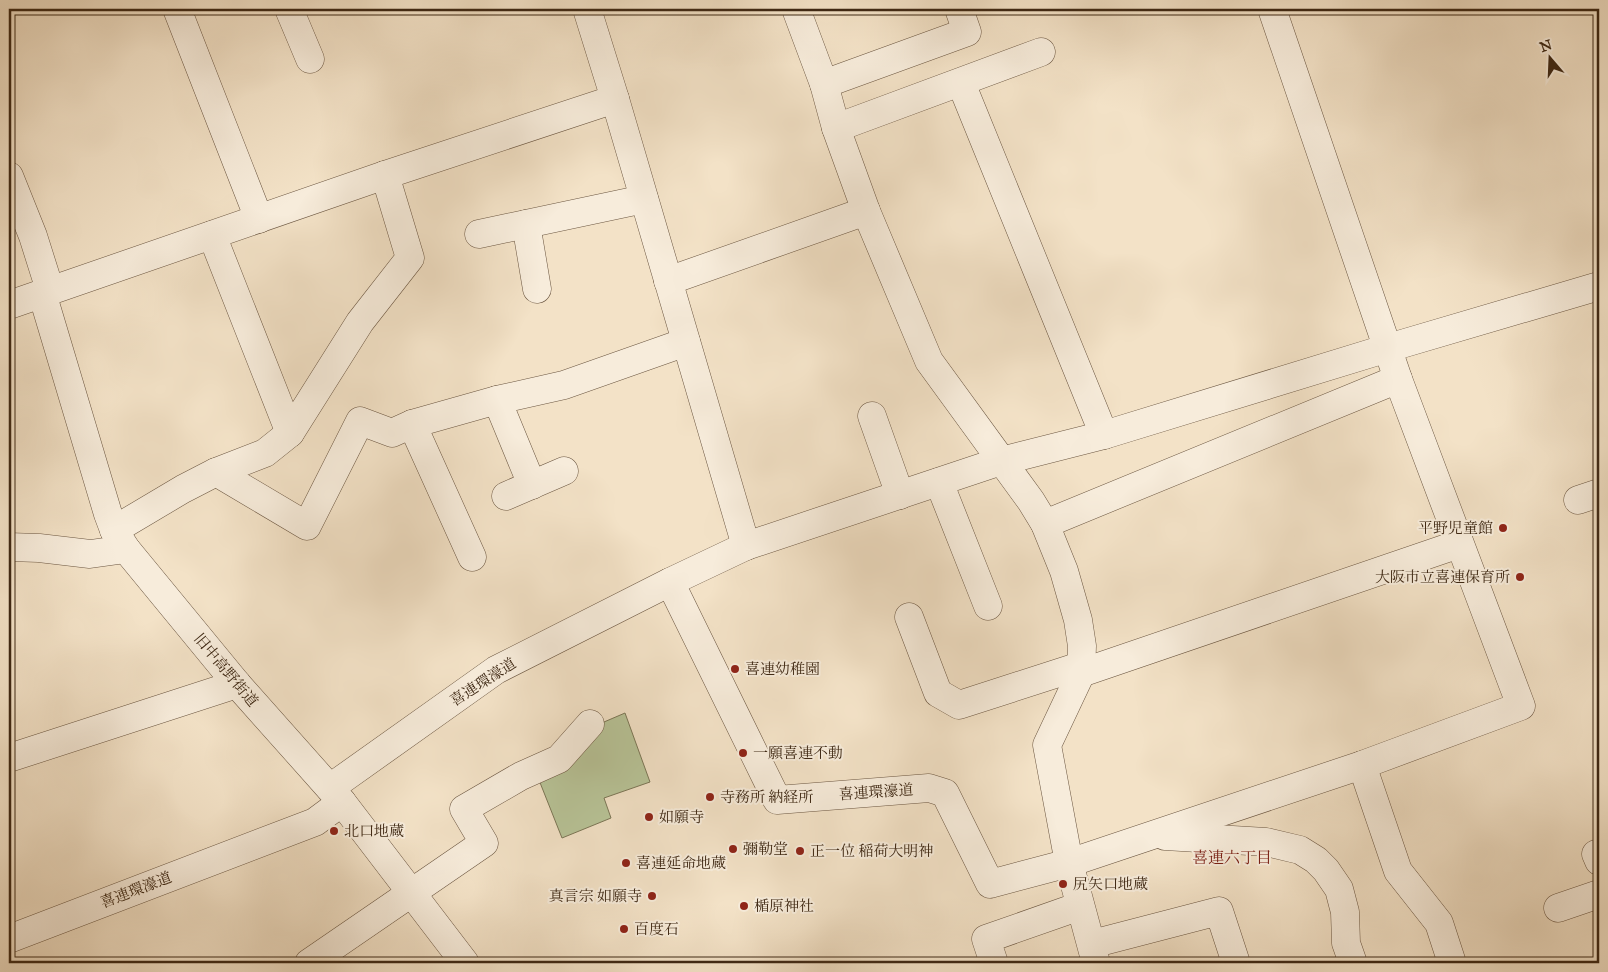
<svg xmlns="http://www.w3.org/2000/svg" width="1608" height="972" viewBox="0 0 1608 972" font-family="'IM FELL Great Primer','Noto Serif JP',serif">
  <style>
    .green { fill: #b8c498; stroke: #7b7656 }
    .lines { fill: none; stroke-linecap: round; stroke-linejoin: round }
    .minor-casing { stroke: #6b5641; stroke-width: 29 }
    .minor { stroke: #f7ecdb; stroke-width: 28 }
    .poi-dot { fill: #8f2418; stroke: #f7ecdb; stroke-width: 2 }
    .labels { text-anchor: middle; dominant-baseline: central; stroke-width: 4; stroke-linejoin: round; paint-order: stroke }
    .poi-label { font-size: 15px; fill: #3e2814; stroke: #f7ecdb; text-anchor: start }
    .street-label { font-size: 15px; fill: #3e2814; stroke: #f7ecdb }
    .neighbourhood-label { font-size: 16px; fill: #7a1f14; stroke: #f7ecdb }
  </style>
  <rect width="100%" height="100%" fill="#f3e2c7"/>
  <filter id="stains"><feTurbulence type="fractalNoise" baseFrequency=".004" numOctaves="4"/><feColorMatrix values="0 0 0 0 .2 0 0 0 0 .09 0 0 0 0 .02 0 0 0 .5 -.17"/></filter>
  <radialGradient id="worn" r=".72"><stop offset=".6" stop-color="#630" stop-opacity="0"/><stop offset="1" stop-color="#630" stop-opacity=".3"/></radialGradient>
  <path class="green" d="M625 713 650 782 604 798 611 818 562 838 537 775 597 725Z"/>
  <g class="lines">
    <g class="minor-casing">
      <g id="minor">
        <path d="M177 9 259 219"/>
        <path d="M289 9 310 59"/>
        <path d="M587 9 615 99 746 546"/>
        <path d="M796 9 824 84 836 128 866 211 929 361 1031 501 1045 524 1064 571 1078 620 1082 646 1081 673 1047 745 1069 863 1096 963"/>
        <path d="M961 83 1104 435"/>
        <path d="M824 84 967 32 959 9"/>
        <path d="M836 128 1041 52"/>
        <path d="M9 176 33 236 50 290"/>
        <path d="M526 224 537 289"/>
        <path d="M479 234 644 199"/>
        <path d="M212 235 290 433"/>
        <path d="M668 281 866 211"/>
        <path d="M42 293 108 514 114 530 126 549 237 684 342 802 465 963"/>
        <path d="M9 305 385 175 615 99"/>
        <path d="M497 400 532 485"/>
        <path d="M872 416 900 495"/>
        <path d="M412 424 472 557"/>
        <path d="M216 472 307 526 360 421 392 433 412 424 497 400 564 385 686 342"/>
        <path d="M939 482 988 606"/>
        <path d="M506 496 564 471"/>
        <path d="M1578 500 1599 493"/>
        <path d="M1045 524 1398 379"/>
        <path d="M114 530 183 489 216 472 265 453 290 433 360 322 410 258 385 175"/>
        <path d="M9 547 39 548 90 554 126 549"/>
        <path d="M670 582 777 800 929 788 945 793 990 884 1069 863 1362 765 1521 706 1398 379 1272 9"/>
        <path d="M909 617 938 693 959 705 1080 666"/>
        <path d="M1081 673 1459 544"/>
        <path d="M9 758 237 684"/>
        <path d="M1362 765 1398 871 1439 923 1452 963"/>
        <path d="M330 788 496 670 670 582 746 546 1001 461 1104 435 1388 348 1599 286"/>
        <path d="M1165 836 1266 842 1300 850 1316 860 1326 870 1339 889 1345 912 1346 943 1353 963"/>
        <path d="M1596 854 1599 861"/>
        <path d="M1558 908 1599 894"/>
        <path d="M9 939 315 822 342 802"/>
        <path d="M1092 944 1219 911 1236 963"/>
        <path d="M309 963 484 843 464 809 521 776 559 759 590 724"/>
        <path d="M994 963 986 939 1080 906"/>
      </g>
    </g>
    <use href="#minor" class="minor"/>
  </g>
  <g class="poi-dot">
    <circle cx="1503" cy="528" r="5"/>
    <circle cx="1520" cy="577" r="5"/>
    <circle cx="735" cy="669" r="5"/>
    <circle cx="743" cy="753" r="5"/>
    <circle cx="710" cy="797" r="5"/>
    <circle cx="649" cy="817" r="5"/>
    <circle cx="334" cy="831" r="5"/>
    <circle cx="733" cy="849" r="5"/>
    <circle cx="800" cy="851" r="5"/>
    <circle cx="626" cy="863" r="5"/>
    <circle cx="1063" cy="884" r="5"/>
    <circle cx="652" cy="896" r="5"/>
    <circle cx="744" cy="906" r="5"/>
    <circle cx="624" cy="929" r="5"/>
  </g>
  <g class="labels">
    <g class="poi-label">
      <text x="1493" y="528" text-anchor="end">平野児童館</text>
      <text x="1510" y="577" text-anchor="end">大阪市立喜連保育所</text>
      <text x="745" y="669">喜連幼稚園</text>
      <text x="753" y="753">一願喜連不動</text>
      <text x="720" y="797">寺務所 納経所</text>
      <text x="659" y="817">如願寺</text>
      <text x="344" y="831">北口地蔵</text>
      <text x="743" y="849">彌勒堂</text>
      <text x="810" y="851">正一位 稲荷大明神</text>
      <text x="636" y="863">喜連延命地蔵</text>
      <text x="1073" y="884">尻矢口地蔵</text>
      <text x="642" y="896" text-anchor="end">真言宗 如願寺</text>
      <text x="754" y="906">楯原神社</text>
      <text x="634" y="929">百度石</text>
    </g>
    <g class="street-label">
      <text transform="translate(226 670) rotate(50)">旧中高野街道</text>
      <text transform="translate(483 682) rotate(-33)">喜連環濠道</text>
      <text transform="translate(876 792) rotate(-4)">喜連環濠道</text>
      <text transform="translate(136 890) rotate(-21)">喜連環濠道</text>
    </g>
    <g class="neighbourhood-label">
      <text x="1232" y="857">喜連六丁目</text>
    </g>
  </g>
  <rect width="1608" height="972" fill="none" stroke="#f3e2c7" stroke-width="30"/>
  <rect x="10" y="10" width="1588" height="952" fill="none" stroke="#3e2814" stroke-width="2.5"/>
  <rect x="15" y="15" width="1578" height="942" fill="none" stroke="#3e2814"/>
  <g transform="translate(1550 58) rotate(341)" stroke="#f7ecdb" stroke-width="4" paint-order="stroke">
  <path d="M0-4L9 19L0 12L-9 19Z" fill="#3e2814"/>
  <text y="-8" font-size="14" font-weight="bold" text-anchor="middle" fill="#3e2814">N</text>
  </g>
  <rect width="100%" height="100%" filter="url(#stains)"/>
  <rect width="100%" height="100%" fill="url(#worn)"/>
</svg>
